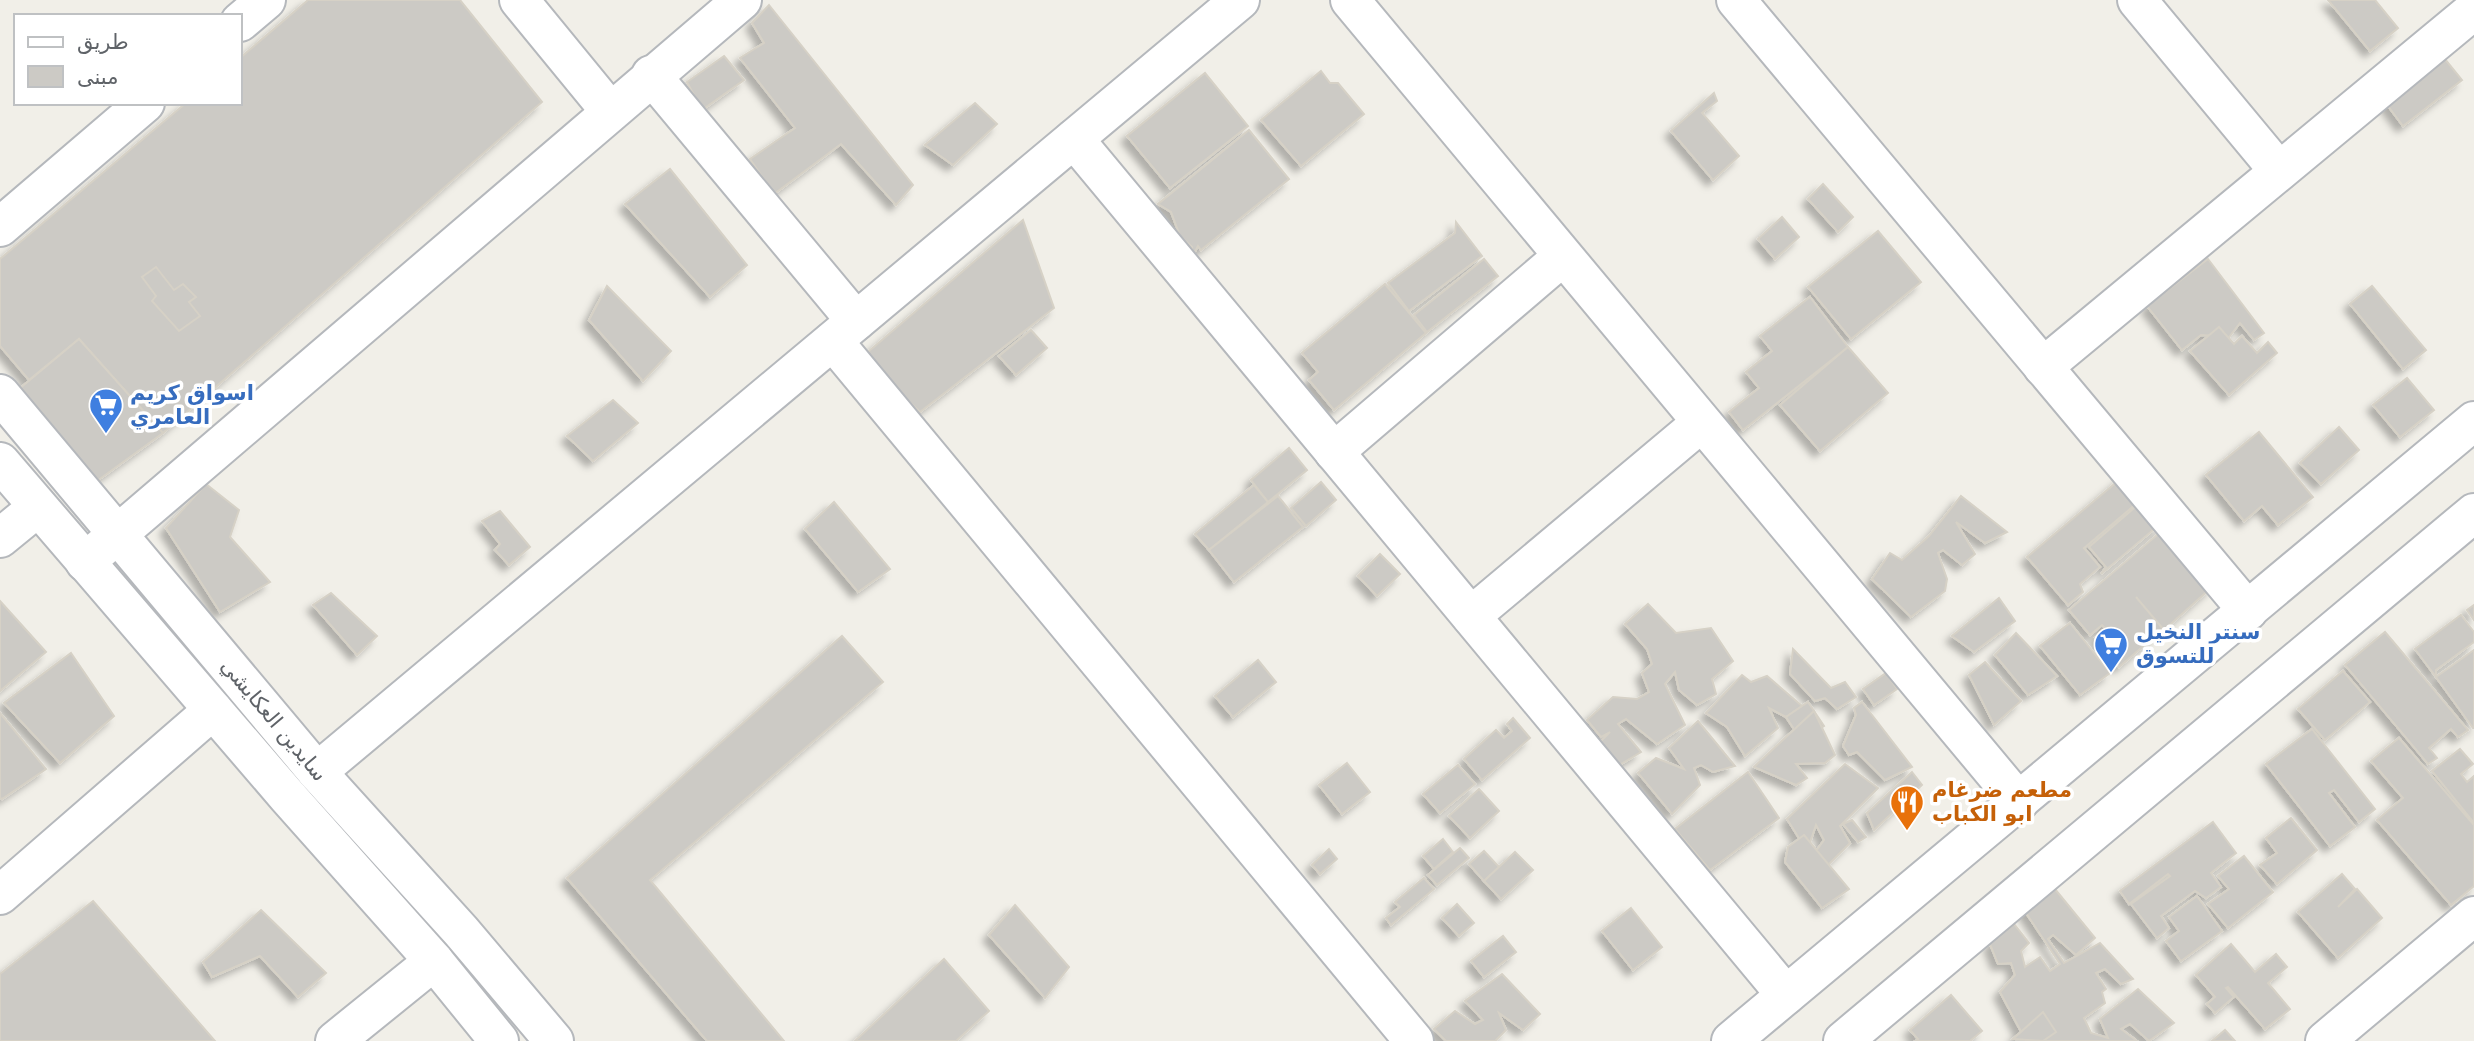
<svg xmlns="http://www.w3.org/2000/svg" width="2474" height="1041" viewBox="0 0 2474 1041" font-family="'DejaVu Sans',Vazirmatn,sans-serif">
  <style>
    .building { fill: #cccac5; stroke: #d6d1c6; stroke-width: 2; filter: url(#shadow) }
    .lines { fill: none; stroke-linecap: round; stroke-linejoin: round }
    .minor-casing { stroke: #b5b8bc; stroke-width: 42 }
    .minor { stroke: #fff; stroke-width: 38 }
    .labels { text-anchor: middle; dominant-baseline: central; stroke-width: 7; stroke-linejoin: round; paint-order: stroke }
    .shop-label { font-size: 21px; font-weight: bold; fill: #366cbe; stroke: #fff; text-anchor: start }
    .street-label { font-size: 21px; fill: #5f6368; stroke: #fff }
    .food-label { font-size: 21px; font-weight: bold; fill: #c56008; stroke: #fff; text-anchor: start }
  </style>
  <defs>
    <filter id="shadow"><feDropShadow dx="-6" dy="6" stdDeviation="3.5" flood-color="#0004"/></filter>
  </defs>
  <rect width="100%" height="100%" fill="#f1efe8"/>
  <g class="building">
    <path d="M308 0H460L542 102 163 433 79 339 29 380 0 346V259L186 103H240V58Z"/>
    <path d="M2328 0H2375L2398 28 2370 51Z"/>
    <path d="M769 5 913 185 896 205 841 144 774 194 750 159 795 128 740 58 764 43 752 23Z"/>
    <path d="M2440 53 2462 80 2403 126 2382 98Z"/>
    <path d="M724 56 744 80 702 110 687 82Z"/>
    <path d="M1321 71 1330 83H1338L1364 114 1301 166 1261 120Z"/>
    <path d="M1205 73 1248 126 1170 188 1127 136Z"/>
    <path d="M1714 93 1717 101 1702 113 1739 156 1713 180 1671 131Z"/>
    <path d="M975 103 997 124 953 165 925 145Z"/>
    <path d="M1249 130 1289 179 1201 250 1198 246 1192 257V247L1180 236 1171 212 1158 204Z"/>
    <path d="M670 169 747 265 710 297 625 204Z"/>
    <path d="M1823 184 1853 217 1838 232 1808 199Z"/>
    <path d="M1782 217 1799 237 1775 259 1758 239Z"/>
    <path d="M1023 220 1054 308 920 412 862 357Z"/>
    <path d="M1456 222 1482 256 1409 311 1388 283 1455 233Z"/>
    <path d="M1878 231 1921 282 1851 339 1808 287Z"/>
    <path d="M1484 259 1498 276 1427 332 1414 315Z"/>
    <path d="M2208 259 2264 333 2254 340 2240 323 2229 337 2201 335 2182 350 2147 306Z"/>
    <path d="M156 267 174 290 183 284 196 297 189 302 200 316 179 331 152 301 156 296 142 277Z"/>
    <path d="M1385 284 1426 333 1334 410 1309 380 1318 372 1302 353Z"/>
    <path d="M607 286 671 351 643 381 589 320Z"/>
    <path d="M2372 286 2426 350 2403 369 2350 304Z"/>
    <path d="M1810 297 1848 347 1743 430 1729 412 1759 388 1746 372 1772 351 1760 336Z"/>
    <path d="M2219 327 2234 344 2242 336 2257 353 2268 342 2277 353 2229 395 2190 351Z"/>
    <path d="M1031 330 1047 348 1016 375 999 356Z"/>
    <path d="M79 339 163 433 97 481 19 389Z"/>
    <path d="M1848 347 1888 393 1820 451 1780 405Z"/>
    <path d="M2407 378 2434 410 2400 437 2373 405Z"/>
    <path d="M613 400 638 423 593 461 567 436Z"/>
    <path d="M2339 427 2359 450 2321 484 2300 463Z"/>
    <path d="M2259 432 2313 497 2278 525 2262 506 2244 521 2206 475Z"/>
    <path d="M1289 448 1307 470 1268 502 1251 480Z"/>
    <path d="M2124 476 2143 498 2084 548 2100 567 2080 584 2083 592 2068 605 2027 557Z"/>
    <path d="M1321 482 1336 500 1306 526 1291 508Z"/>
    <path d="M206 484 239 510 230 537 270 582 220 612 166 528Z"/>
    <path d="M1254 485 1268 502 1209 550 1195 534Z"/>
    <path d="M1278 496 1303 527 1234 582 1209 550Z"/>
    <path d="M1961 496 2007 532 1985 543 1956 522 1975 554 1962 565 1943 550 1938 553 1947 579 1945 591 1911 617 1872 579 1890 553 1902 560 1929 536Z"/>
    <path d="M834 502 890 569 858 592 805 529Z"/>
    <path d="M2140 503 2159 525 2101 574 2106 567 2089 547Z"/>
    <path d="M500 511 530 547 509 565 495 550 500 544 482 521Z"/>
    <path d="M2170 524 2212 587 2164 630 2136 597 2163 629 2119 667 2095 638 2106 629 2102 625 2090 635 2069 610Z"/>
    <path d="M1380 554 1400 574 1377 596 1358 576Z"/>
    <path d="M331 593 377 636 357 655 313 605Z"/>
    <path d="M1999 598 2015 621 1974 652 1952 636Z"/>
    <path d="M0 601 46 652 0 691Z"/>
    <path d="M1648 604 1676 633 1711 628 1733 661 1712 679 1716 694 1697 705 1679 690 1675 672 1665 684 1685 725 1657 744 1626 719 1618 724 1641 752 1611 770 1593 749 1610 732 1601 737 1587 720 1613 697 1637 699 1649 692 1642 673 1652 664 1647 649 1625 624Z"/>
    <path d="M2474 605V620L2467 610Z"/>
    <path d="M2461 615 2474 632V642L2436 670V677L2415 649Z"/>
    <path d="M2070 623 2110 673 2080 695 2040 646Z"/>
    <path d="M2385 632 2468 730 2458 737 2451 729 2429 748 2437 758 2428 764 2345 665Z"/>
    <path d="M2016 633 2057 676 2028 695 1995 655Z"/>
    <path d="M842 636 883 682 650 880 784 1041H707L567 878Z"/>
    <path d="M1793 649 1831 688 1845 682 1856 697 1837 709 1825 698 1815 701 1790 674Z"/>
    <path d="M2474 650V728H2473L2436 677Z"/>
    <path d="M71 653 114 716 60 763 4 703Z"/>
    <path d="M1258 660 1276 682 1233 717 1215 696Z"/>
    <path d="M1985 662 2021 701 1994 725 1969 675Z"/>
    <path d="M2343 671 2370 702 2325 740 2298 709Z"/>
    <path d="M1886 673 1897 689 1874 705 1863 689Z"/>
    <path d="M1742 675 1751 682 1767 676 1802 706 1786 717 1769 708 1778 728 1745 756 1727 727 1706 713Z"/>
    <path d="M1808 702 1824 726 1802 741 1786 717Z"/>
    <path d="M1862 702 1912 767 1885 780 1857 752 1849 755 1843 746 1856 715 1854 708Z"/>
    <path d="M1814 711 1835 755 1825 763 1796 764 1807 778 1796 785 1754 767Z"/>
    <path d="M0 713 46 769 2 799 0 798Z"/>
    <path d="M1513 718 1530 738 1482 780 1464 759 1496 730 1504 738 1512 731 1507 724Z"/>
    <path d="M1698 721 1735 766 1713 772 1701 765 1694 768 1700 785 1672 814 1638 773 1656 758 1684 769 1669 748Z"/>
    <path d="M2312 729 2375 809 2359 822 2334 790 2329 793 2355 827 2330 846 2266 764Z"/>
    <path d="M2399 738 2474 825V886L2451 905 2377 820 2403 798 2371 761Z"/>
    <path d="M2460 749 2473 764 2461 774 2467 782 2474 776V823L2432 771Z"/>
    <path d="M1347 763 1370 792 1342 814 1319 785Z"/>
    <path d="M1845 764 1878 788 1840 826 1850 843 1824 869 1814 854 1824 840 1816 825 1807 851 1787 819Z"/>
    <path d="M1458 765 1475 784 1440 813 1423 794Z"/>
    <path d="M1748 772 1779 818 1710 870 1675 829Z"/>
    <path d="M1912 772 1922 785 1874 830 1867 813Z"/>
    <path d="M1479 789 1499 811 1470 838 1449 816Z"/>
    <path d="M2291 818 2317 850 2277 884 2260 865 2277 853 2266 838Z"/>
    <path d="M1852 820 1866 837 1858 842 1843 824Z"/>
    <path d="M2213 822 2236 853 2211 873 2221 887 2206 898 2195 891 2161 916 2169 928 2157 938 2131 904 2170 876 2168 874 2129 904 2120 891Z"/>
    <path d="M1804 835 1849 889 1822 908 1785 862 1788 847Z"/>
    <path d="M1443 839 1453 852 1434 869 1423 856Z"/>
    <path d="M1460 848 1469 858 1437 885 1428 875Z"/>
    <path d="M1329 849 1337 859 1320 874 1312 865Z"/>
    <path d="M1484 851 1499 867 1484 881 1469 864Z"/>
    <path d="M1515 852 1533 870 1501 899 1484 881Z"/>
    <path d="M2244 856 2273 892 2228 928 2208 904 2229 889 2218 876Z"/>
    <path d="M2342 874 2355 889 2338 907 2357 889 2382 918 2338 958 2298 912Z"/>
    <path d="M1424 878 1434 889 1391 925 1386 918 1400 907 1395 902Z"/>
    <path d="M2050 883 2095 938 2076 955 2053 935 2048 939 2064 963 2100 943 2133 979 2121 984 2105 969 2096 973 2106 989 2102 992 2105 1003 2084 1018 2091 1033 2108 1038 2100 1019 2138 989 2174 1023 2149 1041 2130 1024 2121 1029 2137 1041H2026L2000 992 2015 975 2011 963 1998 964 1990 944 2014 924 2029 943 2021 951 2025 967 2040 957 2050 971 2060 964 2022 907Z"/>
    <path d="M2197 896 2222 931 2181 961 2166 941 2179 931 2169 917Z"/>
    <path d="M93 901 215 1041H0V974Z"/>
    <path d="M1457 904 1474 923 1459 936 1442 918Z"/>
    <path d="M1015 905 1069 967 1045 998 989 935Z"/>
    <path d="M1631 908 1662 947 1633 970 1602 931Z"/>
    <path d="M261 910 326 973 298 997 260 956 212 977 203 962Z"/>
    <path d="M1503 936 1516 952 1484 977 1471 961Z"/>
    <path d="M2231 944 2255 972 2276 954 2287 967 2268 983 2290 1009 2265 1029 2228 987 2226 988 2234 997 2215 1013 2207 1004 2215 997 2196 975Z"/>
    <path d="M944 959 989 1011 956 1041H855Z"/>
    <path d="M1502 974 1540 1014 1523 1030 1499 1013 1506 1030 1495 1041H1446L1434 1029 1455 1011 1475 1024 1483 1020 1465 1001Z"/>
    <path d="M1951 995 1982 1031 1970 1041H1915L1918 1039 1910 1030Z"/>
    <path d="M2043 1012 2056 1032 2043 1041 2013 1039Z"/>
    <path d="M2225 1030 2235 1041H2212Z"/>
  </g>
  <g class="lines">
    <g class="minor-casing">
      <g id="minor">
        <path d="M519 0 610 111"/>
        <path d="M1350 0 2019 802"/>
        <path d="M1736 0 2248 611"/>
        <path d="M2137 0 2279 171"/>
        <path d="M240 22 266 0"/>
        <path d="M651 75 856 321"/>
        <path d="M1074 139 1786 995"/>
        <path d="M0 227 145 103"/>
        <path d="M833 341 1414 1041"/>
        <path d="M2043 367 2474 10"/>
        <path d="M0 394 317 772 461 931 554 1041"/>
        <path d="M1334 452 1562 257"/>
        <path d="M0 462 288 797 434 961 499 1041"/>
        <path d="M0 538 38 507"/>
        <path d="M85 562 742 0"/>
        <path d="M1471 616 1701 423"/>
        <path d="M317 772 1240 0"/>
        <path d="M0 895 213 710"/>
        <path d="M335 1041 434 961"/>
        <path d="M1731 1041 2474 421"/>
        <path d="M1843 1041 2474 513"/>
        <path d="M2325 1041 2474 916"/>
      </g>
    </g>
    <use href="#minor" class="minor"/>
  </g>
  <defs>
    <g id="supermarket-pin" transform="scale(1.75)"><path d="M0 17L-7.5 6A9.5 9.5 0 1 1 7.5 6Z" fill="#3f7fe0" stroke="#fff"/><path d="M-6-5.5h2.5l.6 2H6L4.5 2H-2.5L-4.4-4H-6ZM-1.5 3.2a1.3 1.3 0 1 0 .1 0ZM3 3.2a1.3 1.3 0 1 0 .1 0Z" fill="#fff"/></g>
    <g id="restaurant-pin" transform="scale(1.75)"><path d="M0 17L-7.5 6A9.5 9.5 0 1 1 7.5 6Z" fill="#e8710a" stroke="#fff"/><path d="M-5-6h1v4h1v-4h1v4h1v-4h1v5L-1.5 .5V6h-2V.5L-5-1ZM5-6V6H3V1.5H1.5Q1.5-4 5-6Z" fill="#fff"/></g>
  </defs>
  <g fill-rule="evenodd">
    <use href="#supermarket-pin" x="106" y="405"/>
    <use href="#supermarket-pin" x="2111" y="644"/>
    <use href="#restaurant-pin" x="1907" y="802"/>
  </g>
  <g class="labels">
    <g class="shop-label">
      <text x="130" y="393">اسواق كريم<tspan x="130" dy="24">العامري</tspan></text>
      <text x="2136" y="632">سنتر النخيل<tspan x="2136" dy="24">للتسوق</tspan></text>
    </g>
    <g class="street-label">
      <text transform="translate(274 720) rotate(50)">سايدين العكايشي</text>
    </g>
    <g class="food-label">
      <text x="1932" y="790">مطعم ضرغام<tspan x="1932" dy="24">ابو الكباب</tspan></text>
    </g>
  </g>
  <rect x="14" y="14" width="228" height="91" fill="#ffffff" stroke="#bfc1c3" stroke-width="2"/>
  <rect x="28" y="37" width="35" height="10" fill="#ffffff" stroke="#bfc1c3" stroke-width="2"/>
  <text x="77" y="49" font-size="21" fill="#5f6368">طريق</text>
  <rect x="28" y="66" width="35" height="21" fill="#cccac5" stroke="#bfc1c3" stroke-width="2"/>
  <text x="77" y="84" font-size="21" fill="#5f6368">مبنى</text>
</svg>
